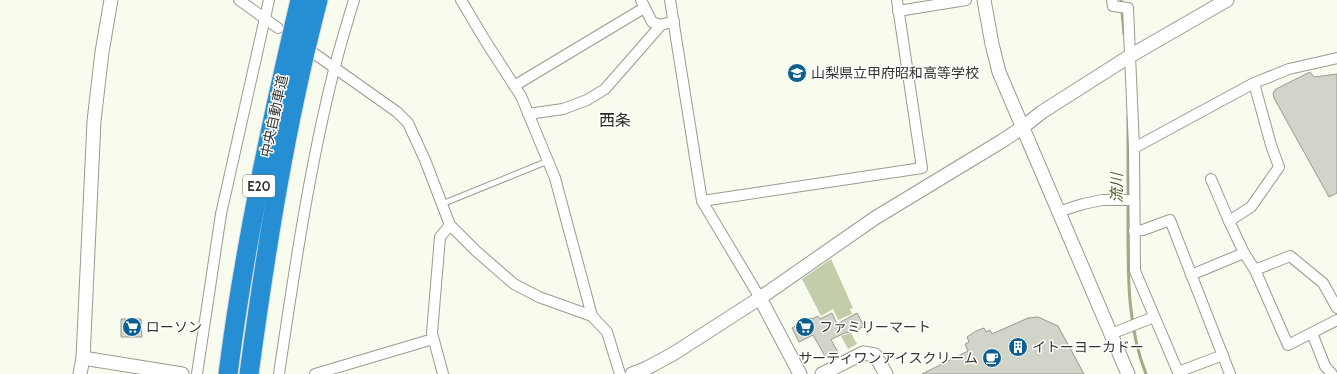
<svg xmlns="http://www.w3.org/2000/svg" width="1337" height="374" viewBox="0 0 1337 374" font-family="Cabin,'Noto Sans JP',sans-serif">
  <style>
    .green { fill: #c4cdaa }
    .lines { fill: none; stroke-linecap: round; stroke-linejoin: round }
    .stream { stroke: #a2aa86; stroke-width: 3 }
    .building { fill: #d1d4c8; stroke: #989b8f }
    .service-casing { stroke: #999c90; stroke-width: 7 }
    .minor-casing { stroke: #999c90; stroke-width: 12 }
    .tertiary-casing { stroke: #999c90; stroke-width: 15 }
    .motorway-casing { stroke: #dbdbda; stroke-width: 21 }
    .service { stroke: #fff; stroke-width: 5 }
    .minor { stroke: #fff; stroke-width: 10 }
    .tertiary { stroke: #fff; stroke-width: 13 }
    .motorway { stroke: #268fd3; stroke-width: 19 }
    .labels { text-anchor: middle; dominant-baseline: central; stroke-width: 3; stroke-linejoin: round; paint-order: stroke }
    .shield { fill: #fff; stroke: #72726f; stroke-width: 1 }
    .shield-label { font-size: 13px; font-weight: bold; fill: #353631 }
    .poi-label { font-size: 14px; fill: #353631; stroke: #fff; text-anchor: start }
    .street-label { font-size: 14px; fill: #353631; stroke: #fff }
    .water-label { font-size: 15px; font-style: italic; fill: #4b551b; stroke: #fff }
    .quarter-label { font-size: 16px; fill: #2b2d23; stroke: #fff }
  </style>
  <rect width="100%" height="100%" fill="#f8fcef"/>
  <g class="green">
    <path d="M831 259 853 308 850 309 852 314 838 320 833 309 821 316 802 279Z"/>
    <path d="M851 333 857 344 848 349 841 336Z"/>
  </g>
  <g class="lines">
    <g class="stream">
      <path d="M1121 0 1124 34"/>
      <path d="M1128 116C1128 151 1128 187 1128 223 1128 274 1127 326 1146 374"/>
    </g>
  </g>
  <g class="building">
    <path d="M1310 72 1314 77 1337 74V193L1329 197 1274 98 1273 93 1276 89Z"/>
    <path d="M832 313 837 324 857 313 864 326 854 332 853 330 847 333V332L832 339 831 340 838 352 826 358 813 335 799 342 792 328 811 318 812 319 818 316 820 319Z"/>
    <path d="M1038 317 1058 326 1084 374H922L968 351 965 344 969 342 967 337 976 331 984 328 986 332 990 330 992 334 1028 318Z"/>
    <path d="M121 319H141L142 337H121Z"/>
  </g>
  <g class="lines">
    <g class="service-casing">
      <path id="service" d="M442 204 548 161"/>
    </g>
    <g class="minor-casing">
      <g id="minor">
        <path d="M239 0 278 28"/>
        <path d="M461 0 486 42 521 96 555 178 592 316 607 332 620 374"/>
        <path d="M641 0 652 22 661 25"/>
        <path d="M670 0 702 201 922 168 897 0"/>
        <path d="M1112 0 1113 6 1128 8 1134 148 1135 271 1178 372 1223 355"/>
        <path d="M898 11 966 0"/>
        <path d="M315 54 397 112 408 123 425 160 450 225 476 251 514 284 539 297 592 316"/>
        <path d="M514 86 644 8"/>
        <path d="M528 114 563 109 587 100 605 89 661 25 674 21"/>
        <path d="M1134 148 1254 83 1289 69 1337 58"/>
        <path d="M1211 179 1229 221 1244 253 1255 270 1288 345 1337 320"/>
        <path d="M702 201 760 298"/>
        <path d="M1058 212 1083 204 1102 200H1134"/>
        <path d="M1229 221 1251 207 1279 167 1271 145 1254 83"/>
        <path d="M1134 231 1143 230 1170 220 1230 374"/>
        <path d="M1255 270 1290 256 1323 283 1337 308"/>
        <path d="M1191 275 1244 253"/>
        <path d="M1312 333 1325 366 1332 374"/>
        <path d="M1111 334 1154 317"/>
        <path d="M197 374 221 214 269 0"/>
        <path d="M279 374C294 273 309 169 334 70 340 46 347 23 354 0"/>
        <path d="M315 374 433 339"/>
        <path d="M443 374 432 333 440 237 450 225"/>
      </g>
    </g>
    <g class="tertiary-casing">
      <g id="tertiary">
        <path d="M984 0 992 44 999 72 1128 374"/>
        <path d="M760 298 800 374"/>
        <path d="M83 358 182 374"/>
        <path d="M80 374 83 358 94 121 102 52 111 0"/>
        <path d="M632 374 647 368 673 354 760 298 875 218 1002 141 1023 127 1042 112 1130 56 1227 0"/>
        <path d="M822 374 863 353 875 355 886 374"/>
      </g>
    </g>
    <g class="motorway-casing">
      <g id="motorway">
        <path d="M228 374C244 248 271 123 300 0"/>
        <path d="M249 374C266 249 286 122 318 0"/>
      </g>
    </g>
    <use href="#service" class="service"/>
    <use href="#minor" class="minor"/>
    <use href="#tertiary" class="tertiary"/>
    <use href="#motorway" class="motorway"/>
  </g>
  <defs>
    <g id="school-disc" transform="scale(1)"><circle r="9.5" fill="#0b5e90" stroke="#fff"/><path d="M0-5L7-2L0 1L-7-2ZM-4 1L0 2.5L4 1V4Q0 6-4 4Z" fill="#fff"/></g>
    <g id="supermarket-disc" transform="scale(1)"><circle r="9.5" fill="#0b5e90" stroke="#fff"/><path d="M-6-5.5h2.5l.6 2H6L4.5 2H-2.5L-4.4-4H-6ZM-1.5 3.2a1.3 1.3 0 1 0 .1 0ZM3 3.2a1.3 1.3 0 1 0 .1 0Z" fill="#fff"/></g>
    <g id="building-disc" transform="scale(1)"><circle r="9.5" fill="#0b5e90" stroke="#fff"/><path d="M-4-6H4V6H1V3H-1V6H-4ZM-2.5-4.3h1.7v1.8h-1.7ZM.8-4.3h1.7v1.8H.8ZM-2.5-1h1.7V.8h-1.7ZM.8-1h1.7V.8H.8Z" fill="#fff"/></g>
    <g id="cafe-disc" transform="scale(1)"><circle r="9.5" fill="#0b5e90" stroke="#fff"/><path d="M-5.5-4.5H6V0H3Q3 3.5 0 3.5H-2.5Q-5.5 3.5-5.5 0ZM3-3.2v2h1.7v-2ZM-6 4.5H4V6H-6Z" fill="#fff"/></g>
  </defs>
  <g fill-rule="evenodd">
    <use href="#school-disc" x="797" y="73"/>
    <use href="#supermarket-disc" x="132" y="327"/>
    <use href="#supermarket-disc" x="805" y="327"/>
    <use href="#building-disc" x="1018" y="347"/>
    <use href="#cafe-disc" x="992" y="358"/>
  </g>
  <g class="labels">
    <rect class="shield" x="243" y="175" width="32" height="22" rx="3"/>
    <g class="shield-label">
      <text x="259" y="186">E20</text>
    </g>
    <g class="poi-label">
      <text x="811" y="73">山梨県立甲府昭和高等学校</text>
      <text x="146" y="327">ローソン</text>
      <text x="819" y="327">ファミリーマート</text>
      <text x="1032" y="347">イトーヨーカドー</text>
      <text x="978" y="358" text-anchor="end">サーティワンアイスクリーム</text>
    </g>
    <g class="street-label">
      <text transform="translate(274 116) rotate(-78)">中央自動車道</text>
    </g>
    <g class="water-label">
      <text transform="translate(1117 188) rotate(-90)">流川</text>
    </g>
    <g class="quarter-label">
      <text x="615" y="120">西条</text>
    </g>
  </g>
</svg>
